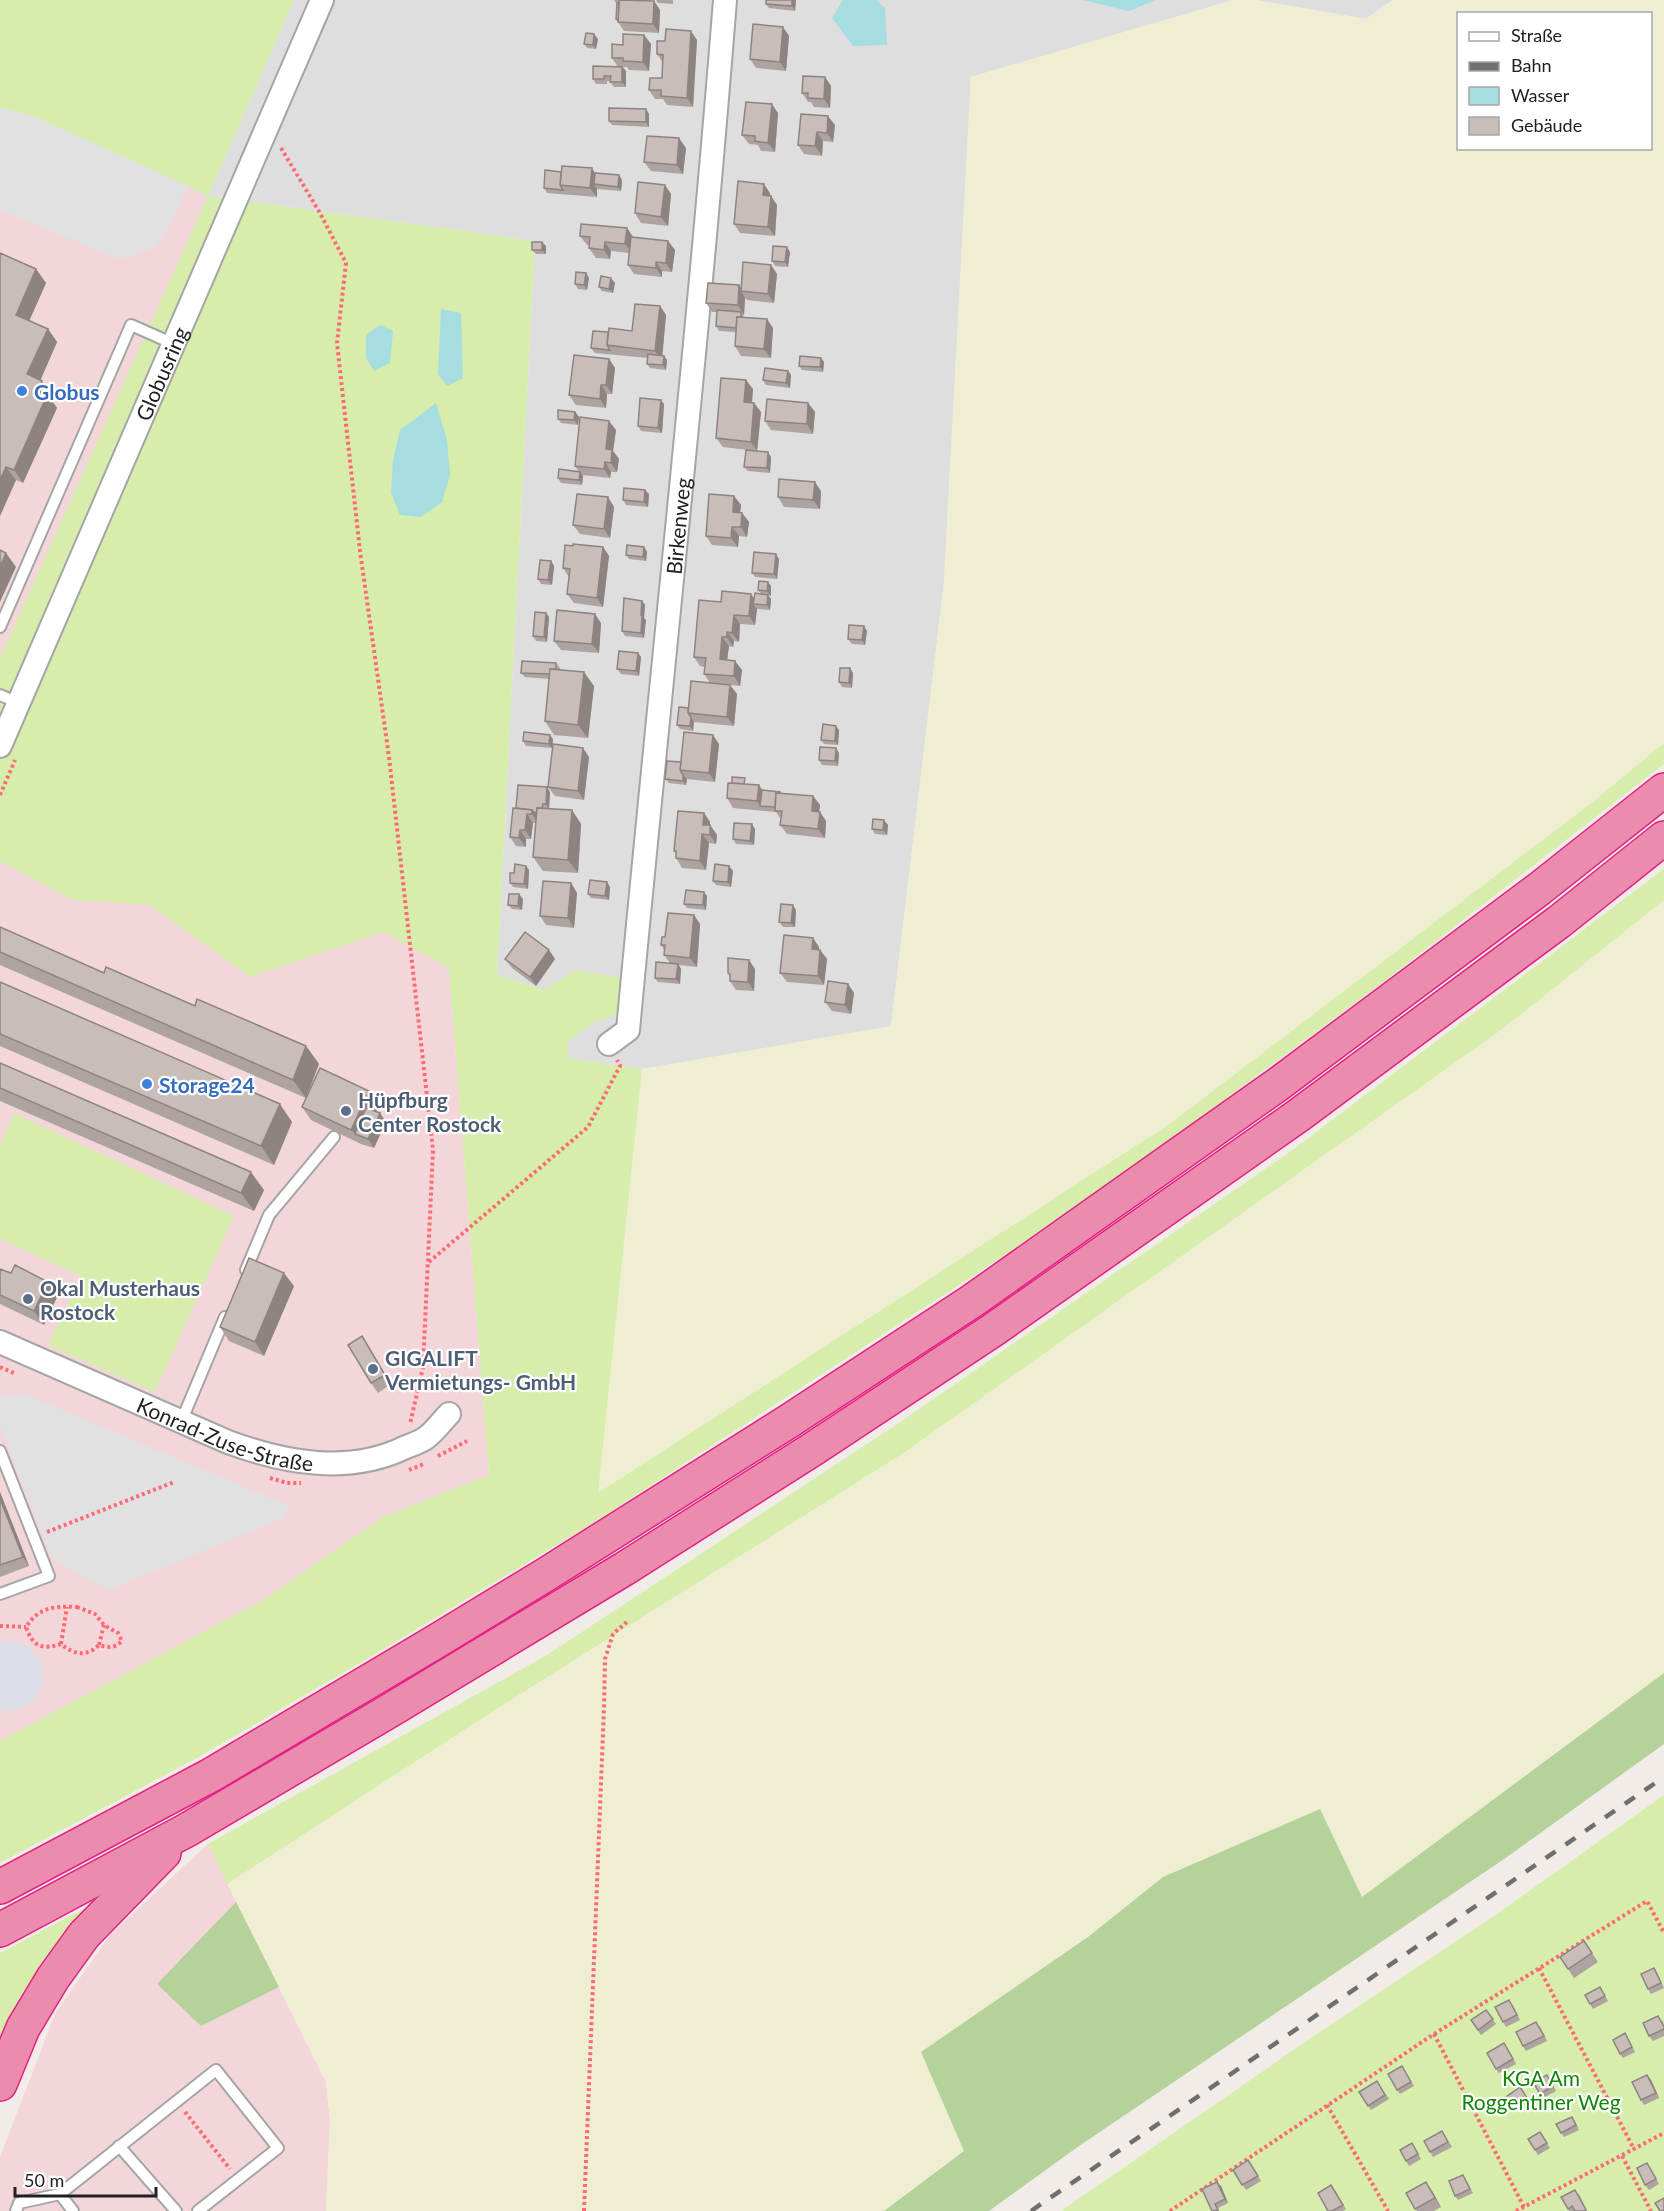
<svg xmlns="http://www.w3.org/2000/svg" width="1664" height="2211" viewBox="0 0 1664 2211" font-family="Lato,sans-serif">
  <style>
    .residential { fill: #dfdede }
    .commercial { fill: #f2d6d9 }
    .farmland { fill: #f0eed2; fill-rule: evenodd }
    .grass { fill: #d6edab }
    .forest { fill: #b4d29a }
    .parking { fill: #e1e1e1 }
    .plaza { fill: #dbdde7 }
    .water { fill: #a6dde0 }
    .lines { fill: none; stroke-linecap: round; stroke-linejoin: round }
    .lane-casing { stroke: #a5a5a5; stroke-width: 14 }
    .street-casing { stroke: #a5a5a5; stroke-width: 26 }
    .highway-casing { stroke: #e32083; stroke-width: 36 }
    .path { stroke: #ff6a74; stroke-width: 4; stroke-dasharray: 3 3; stroke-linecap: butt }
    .lane { stroke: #fff; stroke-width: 10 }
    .street { stroke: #fff; stroke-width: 22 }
    .highway { stroke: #eb8cae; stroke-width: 33 }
    .rail { stroke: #6f6f6f; stroke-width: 4.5; stroke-dasharray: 12 12; stroke-linecap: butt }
    .wall { fill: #ada3a0 }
    .shaded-wall { fill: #8d8482 }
    .building { fill: #c9bdba; stroke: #8d8482; stroke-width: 1.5 }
    .shop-dot { fill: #3f7fe0; stroke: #fff; stroke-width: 2 }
    .service-dot { fill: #5c6f8a; stroke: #fff; stroke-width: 2 }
    .labels { text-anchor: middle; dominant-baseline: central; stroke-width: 4.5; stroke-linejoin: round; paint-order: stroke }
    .street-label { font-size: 21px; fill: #212121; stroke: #fff }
    .shop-label { font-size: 21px; font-weight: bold; fill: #366cbe; stroke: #fff; text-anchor: start }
    .service-label { font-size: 21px; font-weight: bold; fill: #4e5e75; stroke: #fff; text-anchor: start }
    .park-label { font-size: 21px; fill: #128607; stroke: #fff }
  </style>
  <rect width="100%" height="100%" fill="#f1ece7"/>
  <g class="residential">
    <path d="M294 0H1233L971 77 944 582 891 1027 642 1069 567 1058 568 1042 594 1022 619 1012 576 970 544 990 497 975 535 241 208 196Z"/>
    <path d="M1255 0H1393L1366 19Z"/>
  </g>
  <g class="commercial">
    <path d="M0 108 33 116 208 196 0 658Z"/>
    <path d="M0 861 73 900 150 905 250 977 383 932 449 968 489 1475 383 1517 265 1599 0 1741Z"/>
    <path d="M208 1844 326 2082 330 2120 326 2211H0V2157L55 2014 110 1935Z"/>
  </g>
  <g class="farmland">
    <path d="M1233 0H1255L1366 19 1393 0H1664V743L1594 801 1168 1125 597 1494 642 1069 891 1026 944 582 971 77ZM1458 14H1650V148H1458Z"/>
    <path d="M1664 900V1673L1361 1898 1320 1810 1163 1877 1088 1937 964 2151 884 2211H326L330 2120 326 2082 227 1884 487 1715 902 1454 1501 1030Z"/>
  </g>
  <g class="grass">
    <path d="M0 0H294L208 196 535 241 497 975 544 990 576 970 622 978 620 1013 594 1022 568 1042 567 1058 642 1069 598 1493 1168 1125 1594 801 1664 743V764L1386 980 1174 1137 999 1259 593 1523 367 1659 197 1758 0 1863V1741L265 1599 383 1517 489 1475 449 968 383 932 250 977 150 905 73 900 0 861V658L208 196 33 116 0 108Z"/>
    <path d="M1664 869V900L1501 1030 902 1454 487 1715 227 1884 208 1844 547 1655 899 1423 1294 1149Z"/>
    <path d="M14 1113 234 1216 155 1392 48 1345 81 1276 0 1239V1146Z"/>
    <path d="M1664 1795V2211H1061L1308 2040 1497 1914Z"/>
    <path d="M104 1898 0 2059V1953Z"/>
  </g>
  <g class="forest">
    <path d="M1664 1673V1744L1507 1857 1079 2146 989 2211H884L964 2151 921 2052 1088 1937 1163 1877 1320 1809 1362 1897Z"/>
    <path d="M236 1902 279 1987 201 2026 157 1984Z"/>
  </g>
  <g class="parking">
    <path d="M0 108 33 116 188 186 169 227 157 246 138 255 118 259 0 210Z"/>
    <path d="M25 1394 290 1506 281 1519 108 1590 52 1559 0 1425V1397Z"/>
  </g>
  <path class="plaza" d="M11 1641 27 1646 38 1657 43 1672 42 1687 34 1701 20 1709 5 1711 0 1710V1642Z"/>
  <g class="water">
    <path d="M843 0H876L885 8 887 45 853 46 832 18Z"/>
    <path d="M1082 0H1156L1129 11Z"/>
    <path d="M441 309 461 313 463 378 447 386 438 374Z"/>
    <path d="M380 325 393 331 390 363 374 371 366 358V335Z"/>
    <path d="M436 403 447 440 450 475 442 502 421 517 400 515 391 493 393 460 400 430Z"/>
  </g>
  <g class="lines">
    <g class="lane-casing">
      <g id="lane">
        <path d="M0 627 131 325 174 344"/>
        <path d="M0 695 19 703"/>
        <path d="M246 1270 269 1215 334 1137"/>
        <path d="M181 1422 225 1317"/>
        <path d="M0 1451 49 1576 0 1594"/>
        <path d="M119 2146 176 2211"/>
        <path d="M60 2194 216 2070 278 2148 198 2211"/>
        <path d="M16 2211 19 2203 60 2194 73 2211"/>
      </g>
    </g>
    <g class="street-casing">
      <g id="street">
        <path id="s1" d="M0 746 322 0"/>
        <path id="s2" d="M609 1044 628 1030C660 686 698 344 725 0"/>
        <path id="s3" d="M0 1342 228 1442C285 1463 349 1475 406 1447 413 1444 421 1442 427 1437 435 1431 442 1421 449 1414"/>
      </g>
    </g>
    <g class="highway-casing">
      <g id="highway">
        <path d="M0 1887 211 1775 435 1642 545 1575 789 1421 972 1301 1277 1085 1539 889 1664 790"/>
        <path d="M0 1930 187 1830 389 1711 624 1569 813 1449 993 1330 1299 1115 1560 921 1664 838"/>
        <path d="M0 2084 23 2028 53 1978 84 1935 164 1853"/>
      </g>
    </g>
    <g class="path">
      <path d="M281 148 320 213 346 263 337 343 360 551 389 757 433 1150 423 1367 410 1424"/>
      <path d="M0 795 15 760"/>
      <path d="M429 1262 588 1127 620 1066 617 1060"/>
      <path d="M0 1367 16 1374"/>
      <path d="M438 1456 467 1441"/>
      <path d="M409 1470 424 1464"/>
      <path d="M270 1478 287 1483H301"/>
      <path d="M47 1532 174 1482"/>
      <path d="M77 1607 95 1614 104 1625 118 1633 122 1641C115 1648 109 1648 99 1645 87 1657 74 1655 61 1644 42 1650 33 1647 26 1627 39 1607 54 1606 77 1607Z"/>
      <path d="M0 1626 26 1627"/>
      <path d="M61 1644 67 1607"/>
      <path d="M99 1645 104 1625"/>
      <path d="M1539 1968 1634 2149"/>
      <path d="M1434 2034 1524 2207"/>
      <path d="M1327 2105 1388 2211"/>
      <path d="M185 2112 230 2169"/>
      <path d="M1622 2156 1651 2211"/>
      <path d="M584 2211 604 1708 605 1659 613 1634 628 1621"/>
      <path d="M1170 2211 1434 2034 1647 1901 1664 1933"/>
      <path d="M1516 2211 1664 2133"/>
    </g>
    <use href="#lane" class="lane"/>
    <use href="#street" class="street"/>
    <use href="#highway" class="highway"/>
    <path class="rail" d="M1031 2211 1664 1777"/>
  </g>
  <g class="wall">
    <path d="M614 0 654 1 660 10 659 33 624 31 616 19 619 3H616Z"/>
    <path d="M656 0H673V4L658 3Z"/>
    <path d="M796 0 795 11 769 8 766 4Z"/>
    <path d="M783 27 789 36 786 71 756 68 750 59Z"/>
    <path d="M644 35 651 44 649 71 629 70 627 67H623L626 71V87H614L610 81H607V84H596L593 79 618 67 612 58 623 45Z"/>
    <path d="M598 39 596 49 587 48 584 44Z"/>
    <path d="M697 40 693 107 667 105 663 99H655L649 90 662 78 663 63 657 54 665 41Z"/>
    <path d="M825 77 831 86 830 108 814 107 811 102H808L802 93Z"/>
    <path d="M646 109 649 114V127L612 125 609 121Z"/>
    <path d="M778 113 775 152 761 151 758 145 749 144 742 135Z"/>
    <path d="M801 114 835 125 833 142 823 141 822 156 804 154 798 145Z"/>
    <path d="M686 148 683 174 651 171 644 162Z"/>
    <path d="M561 172 619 175 622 180 621 191 597 189V197L547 193 544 188Z"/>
    <path d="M665 185 671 194 668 226 641 223 635 213Z"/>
    <path d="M770 193V196L777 205 775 236 740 233 734 224Z"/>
    <path d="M627 228 633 237 668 241 675 250 672 272 662 271V277L634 274 628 265 629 253 611 251 610 259 596 258 589 248 590 245H587L580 236Z"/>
    <path d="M546 246V254H536L532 250Z"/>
    <path d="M790 252 788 267 775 266 772 261Z"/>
    <path d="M0 253 36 269 46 283 29 321 48 329 57 342 40 380 52 395 50 398 57 408 23 483 16 480 0 516Z"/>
    <path d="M771 265 777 274 774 303 747 300 745 298 744 315 743 314 744 317 773 328 771 358 741 356 735 346 736 332 719 331 716 326 717 312H712L706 303 739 285 741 288Z"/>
    <path d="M586 273 589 278 587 290 578 289 575 284Z"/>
    <path d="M615 283 613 293 602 291 599 287Z"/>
    <path d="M660 306 666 315 662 355 664 356 667 360 666 370 650 368 647 364 648 358 595 353 591 348 608 332 632 331Z"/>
    <path d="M821 358 824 362 823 372 802 370 799 366Z"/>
    <path d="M609 359 615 368 612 394H607L606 408 576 405 569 395Z"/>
    <path d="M788 371 791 375 790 388 766 385 763 380Z"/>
    <path d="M753 389 752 403H754L761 412 757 451 771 457 770 473 748 471 744 467 748 450 723 447 716 438Z"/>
    <path d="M808 403 815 412 813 434 771 430 765 421Z"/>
    <path d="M664 404 662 433 641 431 638 426Z"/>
    <path d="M575 412 579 417 578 425 561 423 558 419Z"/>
    <path d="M616 430 613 451 619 459 617 472H611L610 478 582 475 583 476 582 485 561 483 558 478 579 472 575 466Z"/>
    <path d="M821 491 820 509 784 507 778 497Z"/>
    <path d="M649 494 648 507 626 505 623 500Z"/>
    <path d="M734 496 741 505 740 513H742L749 522 747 537 739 536 738 547 712 545 706 536Z"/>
    <path d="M614 507 610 538 580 534 573 525Z"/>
    <path d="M573 546 603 547 609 556 603 607 574 603 567 594 569 577 563 568Z"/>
    <path d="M644 547 647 552 646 561 629 559 626 555Z"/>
    <path d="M779 559 777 579 755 577 752 573Z"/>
    <path d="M551 561 554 566 552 585 541 584 538 579Z"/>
    <path d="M771 586V596L768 595 771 599 770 610 757 609 755 625 740 624 739 642 734 641 733 647 729 646 727 660 735 661 742 670 740 686 730 685 737 694 734 726 694 722 693 731 680 729 677 725 688 708 710 683 704 674 705 667 700 666 694 657 721 602 754 598 761 594 758 590Z"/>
    <path d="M642 601 645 605 644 618 646 620 644 638 625 636 622 631Z"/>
    <path d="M546 613 549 617 547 642 536 641 533 636Z"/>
    <path d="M601 623 599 653 561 650 554 641Z"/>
    <path d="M867 631 865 645 852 644 848 639Z"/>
    <path d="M638 653 641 657 639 676 621 674 617 669Z"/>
    <path d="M556 663 560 668V670L594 686 588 738 554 735 545 721 549 679 525 677 521 673Z"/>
    <path d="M853 673 852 688 842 687 839 682Z"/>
    <path d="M839 730 838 745 824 744 821 740Z"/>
    <path d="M553 739 552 748 526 746 523 741Z"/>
    <path d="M719 744 715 782 687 779 686 785 669 783 665 779 681 762Z"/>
    <path d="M839 753 838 766 822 765 819 760Z"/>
    <path d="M589 757 584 800 555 796 548 787Z"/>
    <path d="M748 783V784L762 790 780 792 782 793 813 796 820 805 819 812 826 821 825 838 787 834 780 825 781 819 776 812 733 808 727 798Z"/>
    <path d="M550 792 549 809 572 810 581 824 578 873 543 871 533 857 536 823H533L531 839H526V847L516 846 510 837 516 808Z"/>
    <path d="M704 813 710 822V825L717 835 716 844 709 843 706 870 682 868 676 858V854L674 851Z"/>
    <path d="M888 825 887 835 875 834 872 829Z"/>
    <path d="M755 829 754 845 736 844 733 839Z"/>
    <path d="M526 866 529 870 528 889 513 887 510 883Z"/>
    <path d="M729 866 733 871 731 887 716 885 713 881Z"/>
    <path d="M571 883 577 893 574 928 546 925 540 916Z"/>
    <path d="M610 887 609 900 591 898 588 894Z"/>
    <path d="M707 896 706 910 687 908 684 904Z"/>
    <path d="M523 899 522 910 512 909 508 905Z"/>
    <path d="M796 910 795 927H783L779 922Z"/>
    <path d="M694 915 700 924 697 967 679 965 681 969 680 984 658 982 655 978 670 963 664 955V950L661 945 665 937Z"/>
    <path d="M0 927 104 973 306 1046 319 1064 306 1098 0 965Z"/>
    <path d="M813 938 819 947V950H820L827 959 824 985 787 982 780 973Z"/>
    <path d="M549 950 555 959 536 986 512 968 505 959Z"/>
    <path d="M755 969 754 991 736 990 730 981V977L728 973Z"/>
    <path d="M0 982 292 1122 274 1165 0 1046Z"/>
    <path d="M848 984 854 993 851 1014 832 1011 825 1002Z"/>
    <path d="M0 1063 264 1190 254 1211 0 1101Z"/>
    <path d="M369 1091 379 1105 376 1111 386 1122 374 1148 361 1144 311 1120 302 1107Z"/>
    <path d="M0 1269 11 1273 48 1282 58 1295 44 1325 0 1304Z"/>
    <path d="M294 1286 264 1356 229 1341 220 1327Z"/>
    <path d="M362 1336 391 1384 378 1393 371 1383Z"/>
    <path d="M0 1492 29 1566 0 1577Z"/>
    <path d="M1584 1941 1598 1962 1574 1978 1560 1957Z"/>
    <path d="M1654 1968 1657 1972 1664 1988 1651 1994 1648 1989Z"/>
    <path d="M1600 1987 1608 2001 1593 2009 1590 2004Z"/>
    <path d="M1513 2005 1520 2020 1506 2027 1503 2022Z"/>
    <path d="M1486 2010 1496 2024 1481 2035 1471 2020Z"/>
    <path d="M1662 2020 1664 2025V2036L1653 2041 1649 2036Z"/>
    <path d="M1540 2026 1547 2041 1526 2051 1523 2046Z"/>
    <path d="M1625 2033 1635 2052 1623 2058 1620 2054Z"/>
    <path d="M1507 2047 1516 2064 1499 2073 1496 2069Z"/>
    <path d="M1402 2066 1414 2086 1400 2094 1397 2090Z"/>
    <path d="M1647 2075 1651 2080 1659 2098 1644 2105 1641 2100Z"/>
    <path d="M1550 2079 1556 2091 1543 2098 1540 2094Z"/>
    <path d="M1377 2081 1389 2099 1371 2110 1359 2092Z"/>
    <path d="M1520 2087 1530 2102 1516 2111 1506 2097Z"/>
    <path d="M1575 2121 1579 2130 1564 2137 1561 2133Z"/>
    <path d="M1442 2131 1452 2147 1433 2157 1430 2152Z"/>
    <path d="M1540 2132 1550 2148 1538 2155 1535 2150Z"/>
    <path d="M1415 2148 1421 2159 1409 2166 1406 2161Z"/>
    <path d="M1248 2160 1261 2181 1246 2190 1233 2170Z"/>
    <path d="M1650 2167 1659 2184 1649 2190 1645 2185Z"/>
    <path d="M1463 2175 1473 2193 1458 2200 1455 2196Z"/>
    <path d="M1221 2186 1228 2203 1218 2208 1219 2211H1212Z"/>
    <path d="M1334 2190 1346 2209 1343 2211H1328Z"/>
    <path d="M1432 2191 1441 2207 1434 2211H1417L1406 2193Z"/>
    <path d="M1579 2194 1587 2211H1569L1561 2197Z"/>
  </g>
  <g class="shaded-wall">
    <path d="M792 0H796L795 11 792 6Z"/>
    <path d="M654 1 660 10 659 33 653 24Z"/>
    <path d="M783 27 789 36 786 71 780 62Z"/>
    <path d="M691 31 697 40 693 107 687 98Z"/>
    <path d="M594 34 598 39 596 49 593 45Z"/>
    <path d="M644 35 651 44 649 71 643 62Z"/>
    <path d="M622 67 626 71V87L622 82Z"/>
    <path d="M825 77 831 86 830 108 824 99Z"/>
    <path d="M772 104 778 113 775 152 768 143Z"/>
    <path d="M646 109 649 114V127L646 122Z"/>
    <path d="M828 116 835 125 833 142 827 133Z"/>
    <path d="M817 132 823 141 822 156 815 146Z"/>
    <path d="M679 138 686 148 683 174 677 165Z"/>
    <path d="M592 168 598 178 594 184 597 189V197L590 188Z"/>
    <path d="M619 175 622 180 621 191 618 187Z"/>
    <path d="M764 184 770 193 769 204 763 195Z"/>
    <path d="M665 185 671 194 668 226 661 217Z"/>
    <path d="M771 196 777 205 775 236 768 227Z"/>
    <path d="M627 228 633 237 632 253 625 244Z"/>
    <path d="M668 241 675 250 672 272 666 263Z"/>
    <path d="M542 242 546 246V254L542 250Z"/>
    <path d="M605 242 611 251 610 259 604 250Z"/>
    <path d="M787 247 790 252 788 267 785 262Z"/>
    <path d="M656 262 662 271V277L656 268Z"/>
    <path d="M771 265 777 274 774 303 768 294Z"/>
    <path d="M36 269 46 283 26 328 16 315Z"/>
    <path d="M586 273 589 278 587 290 584 285Z"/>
    <path d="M611 278 615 283 613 293 609 289Z"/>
    <path d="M739 285 743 291H741L745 298 744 315 738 305Z"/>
    <path d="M660 306 666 315 662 360 655 351Z"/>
    <path d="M767 319 773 328 771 358 764 349Z"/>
    <path d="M48 329 57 342 37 388 27 374Z"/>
    <path d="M664 356 667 360 666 370 663 365Z"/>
    <path d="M821 358 824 362 823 372 820 367Z"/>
    <path d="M609 359 615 368 612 394 606 385Z"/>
    <path d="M788 371 791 375 790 388 786 383Z"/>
    <path d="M746 380 753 389 751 412 744 402Z"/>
    <path d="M42 381 52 395 50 398 57 408 23 483 14 470 38 391Z"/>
    <path d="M601 385 607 394 606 408 600 399Z"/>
    <path d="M661 400 664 404 662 433 658 428Z"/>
    <path d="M754 403 761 412 757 451 751 442Z"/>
    <path d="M808 403 815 412 813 434 807 424Z"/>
    <path d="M575 412 579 417 578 425 574 420Z"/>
    <path d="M609 421 616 430 613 451 619 459 617 472 611 463 606 449Z"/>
    <path d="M768 452 771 457 770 473 767 468Z"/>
    <path d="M605 462 611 472 610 478 604 469Z"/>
    <path d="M6 467 16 480 0 516V480Z"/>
    <path d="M580 472 583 476 582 485 579 480Z"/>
    <path d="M815 482 821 491 820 509 813 500Z"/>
    <path d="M645 490 649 494 648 507 644 502Z"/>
    <path d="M734 496 741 505 739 521 733 512Z"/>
    <path d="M608 497 614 507 610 538 604 529Z"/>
    <path d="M742 513 749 522 747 537 741 527Z"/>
    <path d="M732 527 739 536 738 547 731 538Z"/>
    <path d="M603 547 609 556 603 607 597 598Z"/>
    <path d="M644 547 647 552 646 561 643 557Z"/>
    <path d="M6 553 16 567 0 602V567Z"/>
    <path d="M776 554 779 559 777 579 774 574Z"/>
    <path d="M551 561 554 566 552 585 548 580Z"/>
    <path d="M768 582 771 586V596L767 591Z"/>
    <path d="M751 594 757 603 753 604 757 609 755 625 749 616Z"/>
    <path d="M768 595 771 599 770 610 767 605Z"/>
    <path d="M642 601 645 605 644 618 646 620 644 638 641 633V615Z"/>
    <path d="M546 613 549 617 547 642 544 637Z"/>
    <path d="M595 614 601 623 599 653 592 644Z"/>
    <path d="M734 615 740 624 739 642 732 633Z"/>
    <path d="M864 626 867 631 865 645 862 640Z"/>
    <path d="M727 632 734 641 733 647 727 637Z"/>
    <path d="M722 637 729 646 726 669 720 659Z"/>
    <path d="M638 653 641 657 639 676 636 671Z"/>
    <path d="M735 661 742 670 740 686 734 676Z"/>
    <path d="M850 668 853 673 852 688 849 683Z"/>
    <path d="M584 672 594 686 588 738 578 725Z"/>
    <path d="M730 685 737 694 734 726 727 717Z"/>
    <path d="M691 717 694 722 693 731 690 726Z"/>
    <path d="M836 726 839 730 838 745 835 741Z"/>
    <path d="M550 735 553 739 552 748 549 744Z"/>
    <path d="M713 735 719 744 715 782 709 773Z"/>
    <path d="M583 748 589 757 584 800 578 791Z"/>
    <path d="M836 748 839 753 838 766 835 761Z"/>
    <path d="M683 775 687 779 686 785 683 781Z"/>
    <path d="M759 785 765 794 760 806 757 801Z"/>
    <path d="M547 787 550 792 549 809 546 804Z"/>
    <path d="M813 796 820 805 818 821 812 811Z"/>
    <path d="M532 810 539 819 538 823 532 814Z"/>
    <path d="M572 810 581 824 578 873 568 860Z"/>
    <path d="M820 812 826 821 825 838 818 829Z"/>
    <path d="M704 813 710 822 709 834 703 825Z"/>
    <path d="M527 814 533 823 531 839 525 830Z"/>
    <path d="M884 820 888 825 887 835 883 830Z"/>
    <path d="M752 824 755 829 754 845 750 841Z"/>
    <path d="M710 825 717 835 716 844 710 835Z"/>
    <path d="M520 830 526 839V847L519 838Z"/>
    <path d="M702 834 709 843 706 870 700 861Z"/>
    <path d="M526 866 529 870 528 889 524 884Z"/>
    <path d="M729 866 733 871 731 887 728 882Z"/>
    <path d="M607 882 610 887 609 900 605 896Z"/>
    <path d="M571 883 577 893 574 928 568 918Z"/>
    <path d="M704 892 707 896 706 910 703 905Z"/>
    <path d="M519 894 523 899 522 910 518 906Z"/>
    <path d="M793 905 796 910 795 927 791 923Z"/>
    <path d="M694 915 700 924 697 967 690 958Z"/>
    <path d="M813 938 819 947 818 958 812 949Z"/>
    <path d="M549 950 555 959 536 986 530 977Z"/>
    <path d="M820 950 827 959 824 985 818 976Z"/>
    <path d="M749 960 755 969 754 991 748 982Z"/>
    <path d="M678 964 681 969 680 984 676 979Z"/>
    <path d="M848 984 854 993 851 1014 845 1005Z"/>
    <path d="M306 1046 319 1064 306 1098 293 1080Z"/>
    <path d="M369 1091 379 1105 364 1138 355 1134 351 1130Z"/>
    <path d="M280 1104 292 1122 274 1165 261 1146Z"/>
    <path d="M380 1113 386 1122 374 1148 368 1139Z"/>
    <path d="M251 1172 264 1190 254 1211 241 1193Z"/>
    <path d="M284 1273 294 1286 264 1356 255 1342Z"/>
    <path d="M48 1282 58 1295 44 1325 34 1311Z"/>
    <path d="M0 1492 29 1566 23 1557 0 1499Z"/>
    <path d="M1647 2075 1651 2080 1659 2098 1656 2093Z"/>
    <path d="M1217 2182 1221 2186 1228 2203 1225 2199Z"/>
    <path d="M1426 2182 1432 2191 1441 2207 1435 2198Z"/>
  </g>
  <g class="building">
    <path d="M619 0 654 1 653 24 618 22Z"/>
    <path d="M766 0H792V6L766 4Z"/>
    <path d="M617 3H619L618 20 616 19Z"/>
    <path d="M753 24 783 27 780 62 750 59Z"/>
    <path d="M666 29 691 31 687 98 661 96V90H649L650 78H662L663 55 657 54V41H665Z"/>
    <path d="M586 33 594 34 593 45 584 44Z"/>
    <path d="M623 34 644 35 643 62 623 61V58H612V44L623 45Z"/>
    <path d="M593 66 622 67V82H610L611 76H604V79H593Z"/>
    <path d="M803 76 825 77 824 99 808 98V93H802Z"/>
    <path d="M746 102 772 104 768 143 755 141V136L742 135Z"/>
    <path d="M609 108 646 109V122L609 121Z"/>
    <path d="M801 114 828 116 827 133 817 132 815 146 798 145Z"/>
    <path d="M647 136 679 138 677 165 644 162Z"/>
    <path d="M562 166 592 168 590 188 560 185Z"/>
    <path d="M545 170 561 172 560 185 563 190 544 188Z"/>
    <path d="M595 173 619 175 618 187 594 184Z"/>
    <path d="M738 181 764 184 763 195 771 196 768 227 734 224Z"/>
    <path d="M638 182 665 185 661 217 635 213Z"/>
    <path d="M581 224 627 228 625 244 605 242 604 250 589 248 590 237 580 236Z"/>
    <path d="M631 237 668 241 666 263 656 262V268L628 265Z"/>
    <rect x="532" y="242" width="10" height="8"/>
    <path d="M773 246 787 247 785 262 772 261Z"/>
    <path d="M0 253 36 269 16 315 48 329 27 374 42 381 38 391 47 395 14 470 6 467 0 480Z"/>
    <path d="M743 262 771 265 768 294 741 291Z"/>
    <path d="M576 272 586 273 584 285 575 284Z"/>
    <path d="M601 276 611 278 609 289 599 287Z"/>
    <path d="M708 283 739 285 738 305 706 303Z"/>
    <path d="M635 304 660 306 655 351 607 345 609 328 632 331Z"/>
    <path d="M717 310 741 312V317H737L736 328 716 326Z"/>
    <path d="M737 317 767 319 764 349 735 346Z"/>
    <path d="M593 331 608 332 607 345 610 350 591 348Z"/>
    <path d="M648 354 664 356 663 365 647 364Z"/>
    <path d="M574 355 609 359 606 385H601L600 399 569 395Z"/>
    <path d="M800 356 821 358 820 367 799 366Z"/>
    <path d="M765 368 788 371 786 383 763 380Z"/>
    <path d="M721 378 746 380 744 402 754 403 751 442 716 438Z"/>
    <path d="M640 398 661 400 658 428 638 426Z"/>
    <path d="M767 399 808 403 807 424 765 421Z"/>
    <path d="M558 410 575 412 574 420 558 419Z"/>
    <path d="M580 417 609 421 606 449 612 450 611 463 605 462 604 469 575 466Z"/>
    <path d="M746 450 768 452 767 468 744 467Z"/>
    <path d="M559 469 580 472 579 480 558 478Z"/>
    <path d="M779 479 815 482 813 500 778 497Z"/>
    <path d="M624 488 645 490 644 502 623 500Z"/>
    <path d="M577 494 608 497 604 529 573 525Z"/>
    <path d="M709 494 734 496 733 512 742 513 741 527H732L731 538 706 536Z"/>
    <path d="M573 544 603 547 597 598 567 594 570 569 563 568 565 545 573 546Z"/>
    <path d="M627 545 644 547 643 557 626 555Z"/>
    <path d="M0 550 6 553 0 567Z"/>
    <path d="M754 552 776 554 774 574 752 573Z"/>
    <path d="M540 560 551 561 548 580 538 579Z"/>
    <path d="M759 581 768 582 767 591 758 590Z"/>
    <path d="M722 591 751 594 749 616 734 615 732 633 727 632V637H722L720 659 735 661 734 676 704 674 706 658 694 657 699 600 721 602Z"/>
    <path d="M755 593 768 595 767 605 753 604Z"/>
    <path d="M624 598 642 601 641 615 642 616 641 633 622 631Z"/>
    <path d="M557 610 595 614 592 644 554 641Z"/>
    <path d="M535 612 546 613 544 637 533 636Z"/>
    <path d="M849 625 864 626 862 640 848 639Z"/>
    <path d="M619 651 638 653 636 671 617 669Z"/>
    <path d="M522 661 556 663V669H550V674L521 673Z"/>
    <path d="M840 668H850L849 683 839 682Z"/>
    <path d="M550 669 584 672 578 725 545 721Z"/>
    <path d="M691 681 730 685 727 717 688 713Z"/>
    <path d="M679 707 688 708V713L691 717 690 726 677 725Z"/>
    <path d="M823 724 836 726 835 741 821 740Z"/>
    <path d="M524 732 550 735 549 744 523 741Z"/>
    <path d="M684 732 713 735 709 773 680 770Z"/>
    <path d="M553 744 583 748 578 791 548 787Z"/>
    <path d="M820 747 836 748 835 761 819 760Z"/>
    <path d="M667 761 681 762 680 770 683 775V781L665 779Z"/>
    <path d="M732 777 745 778 744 784 732 783Z"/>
    <path d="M728 783 759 785 757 801 727 798Z"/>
    <path d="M518 785 547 787 546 804H543L542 808H537L536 814 532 810 516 808Z"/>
    <path d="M762 790 780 792V793H776L775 807 760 806Z"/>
    <path d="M776 793 813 796 812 811 820 812 818 829 780 825 782 811H775Z"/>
    <path d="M513 808 532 810V814H527L525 830H520L519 838 510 837Z"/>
    <path d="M537 808 572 810 568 860 533 857Z"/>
    <path d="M678 811 704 813 703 825H710V835L702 834 700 861 676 858V851H674Z"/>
    <path d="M873 819 884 820 883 830 872 829Z"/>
    <path d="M734 823 752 824 750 841 733 839Z"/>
    <path d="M515 864 526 866 524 884 510 883V873H514Z"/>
    <path d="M715 864 729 866 728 882 713 881Z"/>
    <path d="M590 880 607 882 605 896 588 894Z"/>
    <path d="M543 881 571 883 568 918 540 916Z"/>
    <path d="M686 890 704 892 703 905 684 904Z"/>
    <path d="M509 894H519L518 906 508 905Z"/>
    <path d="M781 904 793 905 791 923 779 922Z"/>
    <path d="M668 913 694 915 690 958 664 955 665 945H661L662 937H665Z"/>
    <path d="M0 927 104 973 106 967 195 1006 197 999 306 1046 293 1080 0 952Z"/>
    <path d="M525 932 549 950 530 977 505 959Z"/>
    <path d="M784 935 813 938 812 949 820 950 818 976 780 973Z"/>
    <path d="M728 958 749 960 748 982 730 981V974L728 973Z"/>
    <path d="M656 962 678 964 676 979 655 978Z"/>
    <path d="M828 981 848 984 845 1005 825 1002Z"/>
    <path d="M0 982 280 1104 261 1146 0 1034Z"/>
    <path d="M0 1063 251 1172 241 1193 0 1088Z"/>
    <path d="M320 1068 369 1091 351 1130 302 1107Z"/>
    <path d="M366 1108 380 1113 368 1139 355 1134Z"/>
    <path d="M249 1258 284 1273 255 1342 220 1327Z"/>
    <path d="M15 1265 48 1282 34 1311 0 1295V1269L11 1273Z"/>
    <path d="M362 1336 385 1375 371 1383 348 1345Z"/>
    <path d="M0 1499 23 1557 0 1565Z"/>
    <path d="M1584 1941 1592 1953 1568 1969 1560 1957Z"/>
    <path d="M1654 1968 1661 1983 1648 1989 1641 1974Z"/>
    <path d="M1600 1987 1605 1996 1590 2004 1585 1995Z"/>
    <path d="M1509 2000 1517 2015 1503 2022 1495 2007Z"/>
    <path d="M1486 2010 1493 2019 1478 2030 1471 2020Z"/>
    <path d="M1658 2016 1664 2027V2029L1649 2036 1643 2023Z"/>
    <path d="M1536 2022 1544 2036 1523 2046 1516 2032Z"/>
    <path d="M1625 2033 1632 2047 1620 2054 1613 2040Z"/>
    <path d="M1504 2043 1513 2059 1496 2069 1487 2053Z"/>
    <path d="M1402 2066 1411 2082 1397 2090 1388 2074Z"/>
    <path d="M1547 2075 1553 2086 1540 2094 1533 2082Z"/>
    <path d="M1647 2075 1656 2093 1641 2100 1632 2082Z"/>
    <path d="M1377 2081 1385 2095 1368 2106 1359 2092Z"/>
    <path d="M1520 2087 1527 2098 1513 2107 1506 2097Z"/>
    <path d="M1572 2117 1576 2125 1561 2133 1556 2124Z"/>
    <path d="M1442 2131 1448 2142 1430 2152 1424 2141Z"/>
    <path d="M1540 2132 1547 2143 1535 2150 1528 2139Z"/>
    <path d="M1412 2143 1418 2154 1406 2161 1400 2150Z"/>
    <path d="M1248 2160 1258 2176 1242 2185 1233 2170Z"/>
    <path d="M1647 2163 1656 2179 1645 2185 1637 2168Z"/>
    <path d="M1463 2175 1470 2189 1455 2196 1449 2181Z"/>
    <path d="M1217 2182 1225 2199 1215 2204 1218 2210 1212 2211 1202 2189Z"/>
    <path d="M1426 2182 1435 2198 1415 2209 1406 2193Z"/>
    <path d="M1331 2185 1343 2205 1332 2211H1328L1318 2193Z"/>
    <path d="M1575 2190 1586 2210 1584 2211H1575L1572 2206 1568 2209 1561 2197Z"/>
    <path d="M1664 2198V2211H1660L1655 2203Z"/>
  </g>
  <g class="shop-dot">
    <circle cx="22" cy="391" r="6"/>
    <circle cx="147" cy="1084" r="6"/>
  </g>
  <g class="service-dot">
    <circle cx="346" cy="1111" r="6"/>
    <circle cx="28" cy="1299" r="6"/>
    <circle cx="373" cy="1369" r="6"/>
  </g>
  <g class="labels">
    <g class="street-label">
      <text stroke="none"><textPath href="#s1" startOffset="406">Globusring</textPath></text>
      <text stroke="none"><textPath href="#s2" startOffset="530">Birkenweg</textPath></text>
      <text stroke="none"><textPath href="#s3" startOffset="244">Konrad-Zuse-Straße</textPath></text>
    </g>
    <g class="shop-label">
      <text x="34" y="391">Globus</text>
      <text x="159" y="1084">Storage24</text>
    </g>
    <g class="service-label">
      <text x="358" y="1099">Hüpfburg<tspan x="358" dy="24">Center Rostock</tspan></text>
      <text x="40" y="1287">Okal Musterhaus<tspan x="40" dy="24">Rostock</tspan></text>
      <text x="385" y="1357">GIGALIFT<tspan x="385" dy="24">Vermietungs- GmbH</tspan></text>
    </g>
    <g class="park-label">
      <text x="1541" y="2077">KGA Am<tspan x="1541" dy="24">Roggentiner Weg</tspan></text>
    </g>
  </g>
  <rect x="1457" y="12" width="195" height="138" fill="#ffffff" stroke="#a6a6a6" stroke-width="1.5"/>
  <rect x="1469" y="32" width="30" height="9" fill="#ffffff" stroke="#a6a6a6" stroke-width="1.5"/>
  <text x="1511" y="42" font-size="18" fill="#212121">Straße</text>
  <rect x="1469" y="62" width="30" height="9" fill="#6f6f6f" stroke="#a6a6a6" stroke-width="1.5"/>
  <text x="1511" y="72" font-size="18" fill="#212121">Bahn</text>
  <rect x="1469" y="87" width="30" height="18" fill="#a6dde0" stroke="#a6a6a6" stroke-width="1.5"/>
  <text x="1511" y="102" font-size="18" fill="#212121">Wasser</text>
  <rect x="1469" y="117" width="30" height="18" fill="#c9bdba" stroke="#a6a6a6" stroke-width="1.5"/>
  <text x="1511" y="132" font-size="18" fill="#212121">Gebäude</text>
  <path d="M15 2187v9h141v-9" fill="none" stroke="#212121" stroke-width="3"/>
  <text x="24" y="2187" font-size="18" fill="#212121" stroke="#ffffff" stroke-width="4.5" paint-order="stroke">50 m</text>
</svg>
